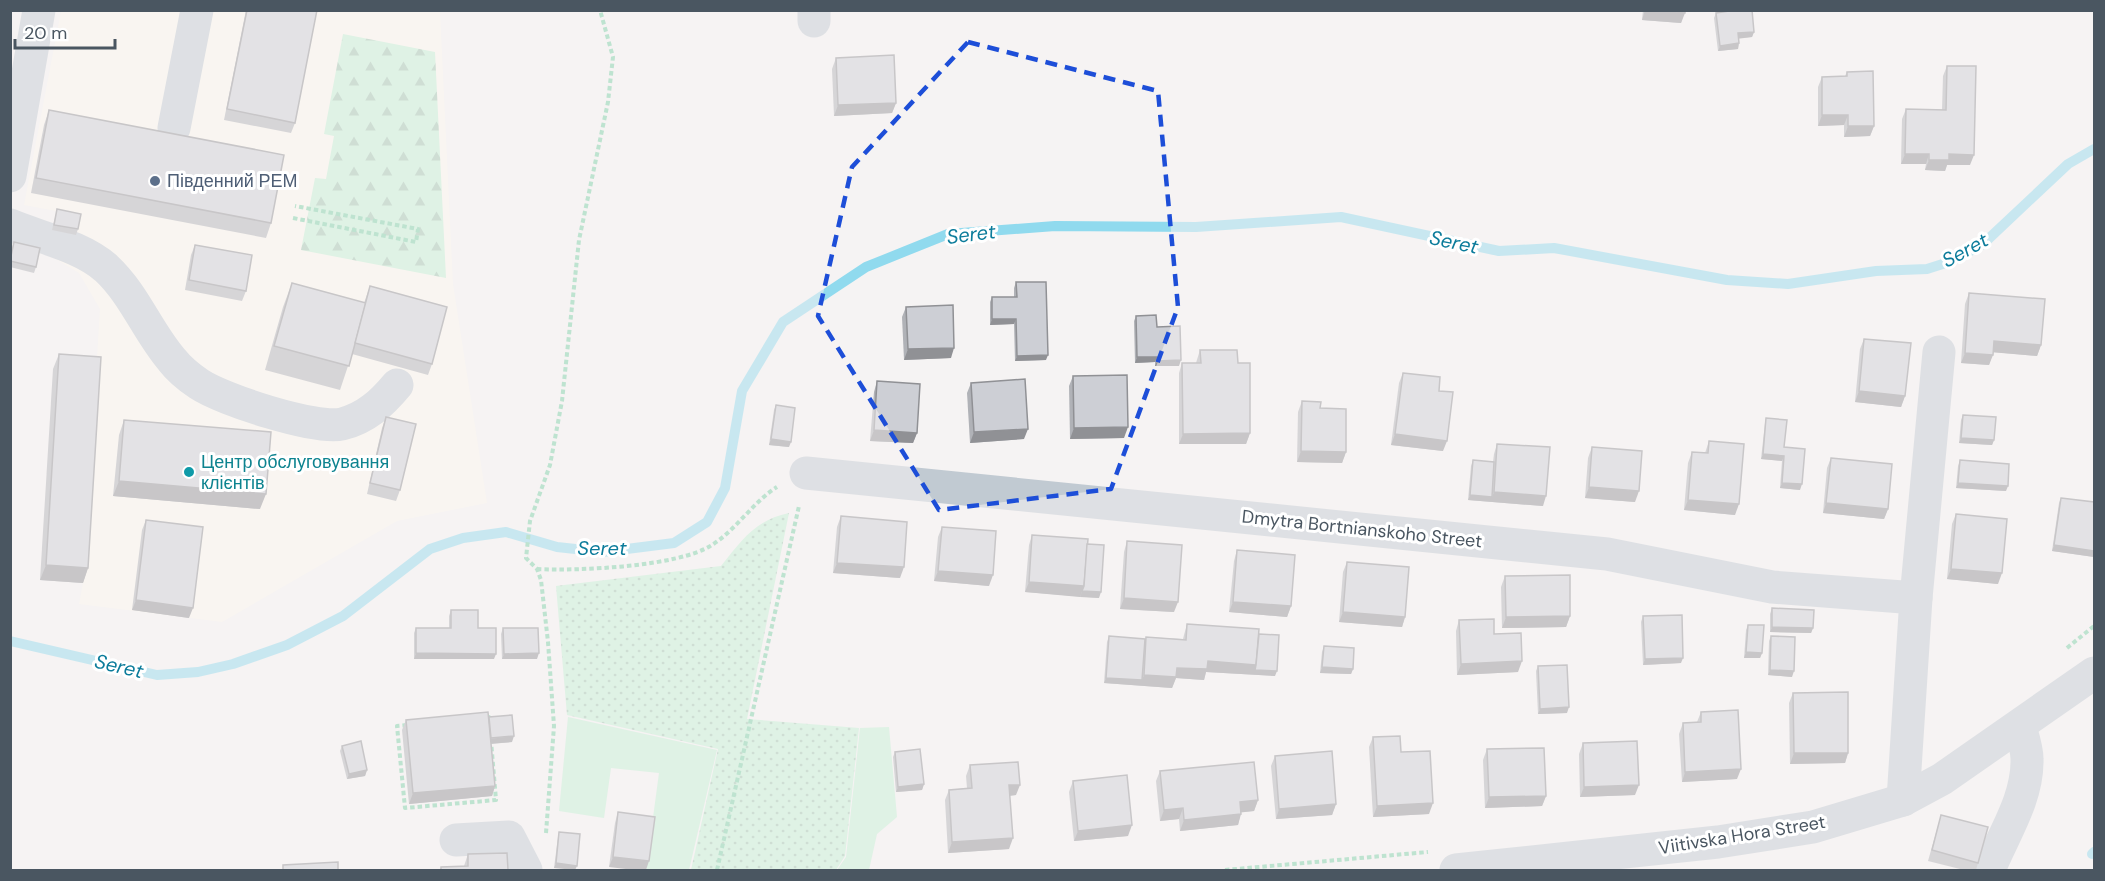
<svg xmlns="http://www.w3.org/2000/svg" width="2105" height="881" viewBox="0 0 2105 881" font-family="'DM Sans',sans-serif">
  <style>
    .commercial { fill: #fdf9ef }
    .grass { fill: #c3f1d5 }
    .forest { fill: url(#forest-firs) }
    .garden { fill: url(#garden-dots) }
    .lines { fill: none; stroke-linecap: round; stroke-linejoin: round }
    .stream { stroke: #90daee; stroke-width: 10 }
    .path { stroke: #7ad0a6; stroke-width: 4; stroke-dasharray: 4.5 3; stroke-linecap: butt }
    .minor { stroke: #c1cad2; stroke-width: 33 }
    .wall { fill: #b0b2b7 }
    .shaded-wall { fill: #909195 }
    .building { fill: #cdcfd5; stroke: #909195; stroke-width: 1.5 }
    .marked { fill: none; stroke: #1d4ed8; stroke-width: 4.5; stroke-dasharray: 12 8; stroke-linejoin: round }
    .service-dot { fill: #5c6f8a; stroke: #fff; stroke-width: 2 }
    .culture-dot { fill: #0f9aa8; stroke: #fff; stroke-width: 2 }
    .labels { text-anchor: middle; dominant-baseline: central; stroke-width: 6; stroke-linejoin: round; paint-order: stroke }
    .service-label { font-size: 18px; fill: #4e5e75; stroke: #fff; text-anchor: start }
    .culture-label { font-size: 18px; fill: #0d838f; stroke: #fff; text-anchor: start }
    .street-label { font-size: 18px; fill: #4a5661; stroke: #fff }
    .water-label { font-size: 20px; font-style: italic; fill: #0c7c9b; stroke: #fff }
  </style>
  <defs>
    <pattern id="forest-firs" width="22" height="20" patternUnits="userSpaceOnUse" patternTransform="scale(1.5)"><rect width="22" height="20" fill="#c3f1d5"/><path d="M5 1l3.5 6h-7zM16 11l3.5 6h-7z" fill="#a0c6b0"/></pattern>
    <pattern id="garden-dots" width="8" height="8" patternUnits="userSpaceOnUse" patternTransform="scale(1.5)"><rect width="8" height="8" fill="#c3f1d5"/><path d="M2 2h.1M6 6h.1" fill="none" stroke="#a0c6b0" stroke-width="1.8" stroke-linecap="round"/></pattern>
  </defs>
  <rect width="100%" height="100%" fill="#f5f3f3"/>
  <path class="commercial" d="M61 11H440L453 284 487 503 397 521 222 622 79 604 83 583 100 309 79 273 54 258 52 230 56 211 24 205Z"/>
  <g class="grass">
    <path d="M568 717 717 750 689 870H646L659 773 611 768 604 818 559 811Z"/>
    <path d="M889 727 897 817 877 834 869 870H837L846 857 860 728Z"/>
  </g>
  <path class="forest" d="M343 34 435 52 446 278 301 250 315 178 326 179 334 136 324 134Z"/>
  <path class="garden" d="M789 513 747 719 859 728 845 856 836 870H691L718 749 567 715 556 586 721 566C742 540 755 520 789 513Z"/>
  <g class="lines">
    <g class="stream">
      <path d="M10 641 157 675 198 672 233 664 287 645 343 616 430 549 463 538 506 532 557 547 603 552 674 543 707 522 725 488 742 391 783 322 866 267 948 234 1055 226 1196 227 1341 217 1499 251 1554 248 1727 280 1788 284 1876 271 1927 269 1952 261 1983 244 2068 164 2094 149"/>
      <path d="M2092 854 2094 852"/>
    </g>
    <g class="path">
      <path d="M293 218 416 242 418 229 295 206"/>
      <path d="M537 569C578 571 678 567 712 545 737 529 753 502 777 487"/>
      <path d="M2067 648 2094 626"/>
      <path d="M489 717 496 800 405 808 397 726Z"/>
      <path d="M546 833 554 726 548 642 541 580 537 569 526 558 530 521 550 465 562 401 579 240 608 102 613 57 600 10"/>
      <path d="M717 870 799 506"/>
      <path d="M1225 870 1428 852"/>
    </g>
    <g class="minor">
      <path d="M814 10V21"/>
      <path d="M174 128 197 10"/>
      <path d="M10 176 39 10"/>
      <path d="M10 225C41 238 81 246 106 268 135 295 147 331 172 360 179 369 190 378 199 384 223 400 316 430 342 424 366 418 382 403 397 385"/>
      <path d="M806 473 1607 554 1772 587 1916 598"/>
      <path d="M1903 800 1916 598 1939 352"/>
      <path d="M456 840 509 837 526 870"/>
      <path d="M1456 870 1718 842 1813 827 1903 800 1942 779 2094 673"/>
      <path d="M1989 870C2003 835 2028 799 2027 759 2027 749 2023 737 2020 727"/>
    </g>
  </g>
  <g class="wall">
    <path d="M246 10H317L295 123 291 133 224 120Z"/>
    <path d="M1643 10H1685L1681 23 1642 20Z"/>
    <path d="M1716 13 1754 32 1752 37 1739 38 1738 49 1718 51 1714 18Z"/>
    <path d="M836 58 896 103 892 113 834 116 832 69Z"/>
    <path d="M1947 66 1970 165H1947L1945 171 1925 170 1926 164H1901L1902 119 1906 109 1942 110 1943 76Z"/>
    <path d="M1847 72 1874 126 1870 136 1844 137V125L1818 126V87L1822 77 1845 76Z"/>
    <path d="M49 110 271 223 266 238 31 193 44 125Z"/>
    <path d="M57 209 78 229 76 235 52 230Z"/>
    <path d="M14 242 36 267 34 273 10 267V254Z"/>
    <path d="M195 245 246 291 242 301 185 290 191 255Z"/>
    <path d="M1016 282 1046 360 1015 361 1014 324 990 325V302L992 297H1014V288Z"/>
    <path d="M292 283 364 303 370 286 432 364 428 375 352 354 340 390 265 370 283 307Z"/>
    <path d="M1969 293 2041 345 2037 356 1993 352 1989 365 1961 363 1965 304Z"/>
    <path d="M906 307 951 358 904 360 902 317Z"/>
    <path d="M1136 316 1157 327 1179 366H1155V362L1135 363 1134 321Z"/>
    <path d="M1864 339 1905 396 1901 407 1855 402 1860 349Z"/>
    <path d="M1200 350 1238 363 1250 433 1246 444H1179V373L1182 363H1196Z"/>
    <path d="M59 354 88 568 83 583 40 580 53 369Z"/>
    <path d="M1403 373 1439 391 1443 451 1391 445 1399 383Z"/>
    <path d="M1073 376 1124 438 1070 439 1069 386Z"/>
    <path d="M877 381 917 433 913 443 870 441 874 392Z"/>
    <path d="M971 383 1024 439 970 443 967 393Z"/>
    <path d="M1302 401 1320 408 1346 452 1342 463 1297 462 1298 412Z"/>
    <path d="M776 405 789 447 769 445 774 410Z"/>
    <path d="M1963 415 1994 440 1992 445 1959 443 1961 420Z"/>
    <path d="M386 417 400 490 396 501 367 494 382 428Z"/>
    <path d="M1766 418 1784 447 1800 490 1780 488 1782 461 1761 459 1765 423Z"/>
    <path d="M124 420 260 509 113 496 119 435Z"/>
    <path d="M1709 441 1735 515 1684 510 1688 463 1692 452 1705 453Z"/>
    <path d="M1497 444 1543 506 1468 500 1471 466 1473 460 1493 462 1494 454Z"/>
    <path d="M1592 447 1635 502 1585 498 1588 458Z"/>
    <path d="M1831 458 1888 509 1884 519 1823 513 1827 468Z"/>
    <path d="M1960 460 2006 491 1956 488 1958 466Z"/>
    <path d="M2061 498 2094 502V557L2052 551 2059 503Z"/>
    <path d="M1956 514 1998 584 1947 579 1952 524Z"/>
    <path d="M841 516 900 578 833 573 837 527Z"/>
    <path d="M146 520 189 618 132 610 142 530Z"/>
    <path d="M942 527 989 586 934 581 938 537Z"/>
    <path d="M1032 535 1087 544 1099 598 1025 592 1029 545Z"/>
    <path d="M1127 541 1174 612 1120 609 1124 552Z"/>
    <path d="M1237 550 1291 606 1287 617 1229 612 1234 561Z"/>
    <path d="M1347 562 1405 617 1402 627 1339 622 1343 572Z"/>
    <path d="M1505 576 1570 616 1566 627 1502 628 1501 587Z"/>
    <path d="M1772 608 1813 628 1811 633 1770 632V614Z"/>
    <path d="M451 610 478 628 494 659H414V633L416 628H449V616Z"/>
    <path d="M1643 616 1681 663 1643 665 1641 622Z"/>
    <path d="M1459 620 1494 634 1518 672 1457 675 1456 631Z"/>
    <path d="M1187 624 1259 634 1275 676 1206 672 1204 680 1176 678 1172 688 1104 683 1107 642 1109 636 1145 641 1146 637 1183 639 1184 635Z"/>
    <path d="M1748 625 1762 653 1760 658H1744L1746 630Z"/>
    <path d="M503 628 537 659H502L501 634Z"/>
    <path d="M1771 636 1792 677 1768 675 1769 641Z"/>
    <path d="M1324 646 1353 669 1351 674 1320 673 1322 652Z"/>
    <path d="M1538 666 1567 713 1538 714 1536 671Z"/>
    <path d="M1793 693 1848 753 1845 763 1790 764 1789 703Z"/>
    <path d="M1701 712 1737 779 1682 782 1679 734 1683 723 1697 722Z"/>
    <path d="M489 717 512 742 491 744 495 786 492 796 409 804 402 730 406 720Z"/>
    <path d="M1373 737 1401 752 1429 814 1373 817 1369 747Z"/>
    <path d="M1583 743 1635 795 1580 797 1579 754Z"/>
    <path d="M342 746 367 770 365 776 347 779 340 751Z"/>
    <path d="M1487 749 1546 796 1542 806 1485 808 1483 760Z"/>
    <path d="M895 752 924 784 922 790 896 792 893 757Z"/>
    <path d="M1275 756 1336 804 1332 815 1276 819 1271 766Z"/>
    <path d="M970 765 1016 795 1010 796 1009 849 948 853 945 800 949 790 967 788 966 776Z"/>
    <path d="M1160 771 1258 800 1254 811 1241 812 1238 825 1180 831 1179 819 1160 821 1156 781Z"/>
    <path d="M1073 781 1128 836 1074 841 1069 792Z"/>
    <path d="M618 812 655 817 609 867 615 823Z"/>
    <path d="M1941 815 1978 863 1976 870H1964L1928 861Z"/>
    <path d="M559 832 577 866 554 868 558 837Z"/>
    <path d="M468 854 508 870H440L441 867 464 866Z"/>
  </g>
  <g class="shaded-wall">
    <path d="M1645 10H1655L1685 13 1681 23 1642 20Z"/>
    <path d="M1754 32 1752 37 1736 39 1738 33Z"/>
    <path d="M1739 43 1738 49 1718 51 1720 46Z"/>
    <path d="M896 103 892 113 834 116 838 105Z"/>
    <path d="M1822 115H1848L1844 125 1818 126Z"/>
    <path d="M1848 126H1874L1870 136 1844 137Z"/>
    <path d="M1905 154H1929L1926 164H1901Z"/>
    <path d="M1949 154 1974 155 1970 165H1947L1945 171 1925 170 1929 160Z"/>
    <path d="M992 319H1016L1014 324 990 325Z"/>
    <path d="M1994 341 2041 345 2037 356 1990 352Z"/>
    <path d="M954 348 951 358 904 360 908 349Z"/>
    <path d="M1965 353 1993 355 1989 365 1961 363Z"/>
    <path d="M1048 355 1046 360 1015 361 1017 356Z"/>
    <path d="M1137 357H1157L1155 362 1135 363Z"/>
    <path d="M1181 360 1179 366H1155L1157 361Z"/>
    <path d="M1859 391 1905 396 1901 407 1855 402Z"/>
    <path d="M1128 427 1124 438 1070 439 1074 428Z"/>
    <path d="M1028 429 1024 439 970 443 974 432Z"/>
    <path d="M874 430 917 433 913 443 870 441Z"/>
    <path d="M1250 433 1246 444H1179L1183 434Z"/>
    <path d="M1395 434 1447 441 1443 451 1391 445Z"/>
    <path d="M1961 438 1994 440 1992 445 1959 443Z"/>
    <path d="M771 439 791 442 789 447 769 445Z"/>
    <path d="M1301 451 1346 452 1342 463 1297 462Z"/>
    <path d="M1763 454 1784 456 1782 461 1761 459Z"/>
    <path d="M119 481 266 494 260 509 113 496Z"/>
    <path d="M1782 483 1802 484 1800 490 1780 488Z"/>
    <path d="M1958 483 2008 486 2006 491 1956 488Z"/>
    <path d="M1589 487 1639 491 1635 502 1585 498Z"/>
    <path d="M1494 492 1546 496 1543 506 1468 500 1470 495 1492 497Z"/>
    <path d="M1688 500 1739 504 1735 515 1684 510Z"/>
    <path d="M1826 503 1888 509 1884 519 1823 513Z"/>
    <path d="M2054 545 2094 551V557L2052 551Z"/>
    <path d="M837 563 904 567 900 578 833 573Z"/>
    <path d="M46 565 88 568 83 583 40 580Z"/>
    <path d="M1951 569 2002 573 1998 584 1947 579Z"/>
    <path d="M938 571 993 575 989 586 934 581Z"/>
    <path d="M1029 582 1084 586 1080 597 1025 592Z"/>
    <path d="M1082 591 1101 592 1099 598 1080 597Z"/>
    <path d="M1124 598 1178 602 1174 612 1120 609Z"/>
    <path d="M136 600 193 608 189 618 132 610Z"/>
    <path d="M1233 602 1291 606 1287 617 1229 612Z"/>
    <path d="M1343 612 1405 617 1402 627 1339 622Z"/>
    <path d="M1570 616 1566 627 1502 628 1506 617Z"/>
    <path d="M1772 627 1813 628 1811 633 1770 632Z"/>
    <path d="M1746 652 1762 653 1760 658H1744Z"/>
    <path d="M416 653 496 654 494 659H414Z"/>
    <path d="M539 653 537 659H502L504 654Z"/>
    <path d="M1683 658 1681 663 1643 665 1645 659Z"/>
    <path d="M1208 661 1256 665 1277 671 1275 676 1206 672 1204 680 1176 678 1172 688 1104 683 1106 678 1142 680 1144 675Z"/>
    <path d="M1522 661 1518 672 1457 675 1461 664Z"/>
    <path d="M1322 667 1353 669 1351 674 1320 673Z"/>
    <path d="M1770 670 1794 671 1792 677 1768 675Z"/>
    <path d="M1569 707 1567 713 1538 714 1540 709Z"/>
    <path d="M514 736 512 742 487 744 489 739Z"/>
    <path d="M1794 753H1848L1845 763 1790 764Z"/>
    <path d="M1741 769 1737 779 1682 782 1685 772Z"/>
    <path d="M367 770 365 776 347 779 349 774Z"/>
    <path d="M924 784 922 790 896 792 898 787Z"/>
    <path d="M1009 785H1020L1016 795 1005 796Z"/>
    <path d="M1639 785 1635 795 1580 797 1584 787Z"/>
    <path d="M495 786 492 796 409 804 413 793Z"/>
    <path d="M1546 796 1542 806 1485 808 1489 797Z"/>
    <path d="M1258 800 1254 811 1236 813 1240 802Z"/>
    <path d="M1433 803 1429 814 1373 817 1377 806Z"/>
    <path d="M1336 804 1332 815 1276 819 1279 809Z"/>
    <path d="M1183 808 1179 819 1160 821 1164 810Z"/>
    <path d="M1241 814 1238 825 1180 831 1184 820Z"/>
    <path d="M1132 825 1128 836 1074 841 1078 831Z"/>
    <path d="M1013 838 1009 849 948 853 952 842Z"/>
    <path d="M613 857 649 861 646 870H634L609 867Z"/>
    <path d="M556 863 577 866 575 870 554 868Z"/>
  </g>
  <g class="building">
    <path d="M247 10H317L295 123 227 109Z"/>
    <path d="M1655 10H1685V13Z"/>
    <path d="M1736 10H1752L1754 32 1738 33 1739 43 1720 46 1716 13Z"/>
    <path d="M894 55 896 103 838 105 836 58Z"/>
    <path d="M1947 66H1976L1974 155 1949 154V160H1929V154H1905L1906 109 1946 110Z"/>
    <path d="M1873 71 1874 126H1848V115H1822V77L1847 76V72Z"/>
    <path d="M49 110 284 155 271 223 36 178Z"/>
    <path d="M57 209 81 214 78 229 54 225Z"/>
    <path d="M14 242 40 248 36 267 10 261Z"/>
    <path d="M195 245 252 255 246 291 189 280Z"/>
    <path d="M1016 282H1046L1048 355 1017 356 1016 319H992V297H1017Z"/>
    <path d="M292 283 366 303 349 366 274 346Z"/>
    <path d="M370 286 447 307 432 364 355 343Z"/>
    <path d="M1969 293 2045 299 2041 345 1994 341 1993 355 1965 353Z"/>
    <path d="M953 305 954 348 908 349 906 307Z"/>
    <path d="M1156 315 1157 327 1180 326 1181 360 1157 361V357H1137L1136 316Z"/>
    <path d="M1864 339 1911 343 1905 396 1859 391Z"/>
    <path d="M1200 350H1237L1238 363H1250V433L1183 434 1182 363H1201Z"/>
    <path d="M59 354 101 357 88 568 46 565Z"/>
    <path d="M1403 373 1440 377 1439 391 1453 392 1447 441 1395 434Z"/>
    <path d="M1127 375 1128 427 1074 428 1073 376Z"/>
    <path d="M1025 379 1028 429 974 432 971 383Z"/>
    <path d="M877 381 920 384 917 433 874 430Z"/>
    <path d="M1302 401 1321 402 1320 408 1346 409V452L1301 451Z"/>
    <path d="M776 405 795 408 791 442 771 439Z"/>
    <path d="M1963 415 1996 417 1994 440 1961 438Z"/>
    <path d="M386 417 416 424 400 490 370 483Z"/>
    <path d="M1766 418 1787 420 1784 447 1805 449 1802 484 1782 483 1784 456 1763 454Z"/>
    <path d="M124 420 271 432 266 494 119 481Z"/>
    <path d="M1709 441 1744 444 1739 504 1688 500 1692 452 1708 453Z"/>
    <path d="M1497 444 1550 447 1546 496 1494 492Z"/>
    <path d="M1592 447 1642 451 1639 491 1589 487Z"/>
    <path d="M1831 458 1892 464 1888 509 1826 503Z"/>
    <path d="M1473 460 1494 462 1492 497 1470 495Z"/>
    <path d="M1960 460 2009 464 2008 486 1958 483Z"/>
    <path d="M2061 498 2094 502V551L2054 545Z"/>
    <path d="M1956 514 2007 519 2002 573 1951 569Z"/>
    <path d="M841 516 907 522 904 567 837 563Z"/>
    <path d="M146 520 203 527 193 608 136 600Z"/>
    <path d="M942 527 996 531 993 575 938 571Z"/>
    <path d="M1032 535 1088 539 1084 586 1029 582Z"/>
    <path d="M1127 541 1182 545 1178 602 1124 598Z"/>
    <path d="M1087 544 1104 545 1101 592 1082 591 1084 586Z"/>
    <path d="M1237 550 1295 555 1291 606 1233 602Z"/>
    <path d="M1347 562 1409 567 1405 617 1343 612Z"/>
    <path d="M1570 575V616L1506 617 1505 576Z"/>
    <path d="M1772 608 1814 610 1813 628 1772 627Z"/>
    <path d="M451 610H478V628H496V654L416 653V628H451Z"/>
    <path d="M1682 615 1683 658 1645 659 1643 616Z"/>
    <path d="M1494 619V634L1521 633 1522 661 1461 664 1459 620Z"/>
    <path d="M1187 624 1259 629 1256 665 1208 661 1207 669 1177 668 1176 677 1144 675 1146 637 1186 640Z"/>
    <path d="M1748 625H1764L1762 653 1746 652Z"/>
    <path d="M503 628H538L539 653 504 654Z"/>
    <path d="M1259 634 1279 635 1277 671 1255 670 1256 665Z"/>
    <path d="M1109 636 1145 639 1142 680 1106 678Z"/>
    <path d="M1771 636 1795 637 1794 671 1770 670Z"/>
    <path d="M1324 646 1354 648 1353 669 1322 667Z"/>
    <path d="M1567 665 1569 707 1540 709 1538 666Z"/>
    <path d="M1848 692V753H1794L1793 693Z"/>
    <path d="M1738 710 1741 769 1685 772 1683 723 1701 722V712Z"/>
    <path d="M488 712 495 786 413 793 406 720Z"/>
    <path d="M512 715 514 736 491 738 489 717Z"/>
    <path d="M1400 736 1401 752 1430 751 1433 803 1377 806 1373 737Z"/>
    <path d="M361 741 367 770 349 774 342 746Z"/>
    <path d="M1637 741 1639 785 1584 787 1583 743Z"/>
    <path d="M1544 748 1546 796 1489 797 1487 749Z"/>
    <path d="M920 749 924 784 898 787 895 752Z"/>
    <path d="M1332 751 1336 804 1279 809 1275 756Z"/>
    <path d="M1018 762 1020 785H1009L1013 838 952 842 949 790 972 788 970 765Z"/>
    <path d="M1254 762 1258 800 1240 802 1241 814 1184 820 1183 808 1164 810 1160 771Z"/>
    <path d="M1127 775 1132 825 1078 831 1073 781Z"/>
    <path d="M618 812 655 817 649 861 613 857Z"/>
    <path d="M1941 815 1988 827 1978 863 1932 850Z"/>
    <path d="M559 832 580 834 577 866 556 863Z"/>
    <path d="M507 853 508 870H441V867L468 866V854Z"/>
    <path d="M338 862V870H283V865Z"/>
  </g>
  <path d="M0 0H2105V881H0ZM968 42 1158 91 1178 307 1111 489 939 510 818 316 852 167Z" fill="#f5f3f3" fill-opacity=".55" fill-rule="evenodd"/>
  <path class="marked" d="M968 42 1158 91 1178 307 1111 489 939 510 818 316 852 167Z"/>
  <circle class="service-dot" cx="155" cy="181" r="6"/>
  <circle class="culture-dot" cx="189" cy="472" r="6"/>
  <g class="labels">
    <g class="service-label">
      <text x="167" y="181">Південний РЕМ</text>
    </g>
    <g class="culture-label">
      <text x="201" y="462">Центр обслуговування<tspan x="201" dy="21">клієнтів</tspan></text>
    </g>
    <g class="street-label">
      <text transform="translate(1362 529) rotate(6)">Dmytra Bortnianskoho Street</text>
      <text transform="translate(1742 835) rotate(-9)">Viitivska Hora Street</text>
    </g>
    <g class="water-label">
      <text transform="translate(971 234) rotate(-7)">Seret</text>
      <text transform="translate(1454 242) rotate(12)">Seret</text>
      <text transform="translate(1965 250) rotate(-29)">Seret</text>
      <text x="602" y="548">Seret</text>
      <text transform="translate(119 666) rotate(13)">Seret</text>
    </g>
  </g>
  <rect width="2105" height="881" fill="none" stroke="#4a5661" stroke-width="24"/>
  <path d="M15 39v9h100v-9" fill="none" stroke="#4a5661" stroke-width="3"/>
  <text x="24" y="39" font-size="18" fill="#4a5661" stroke="#ffffff" stroke-width="4.5" paint-order="stroke">20 m</text>
</svg>
